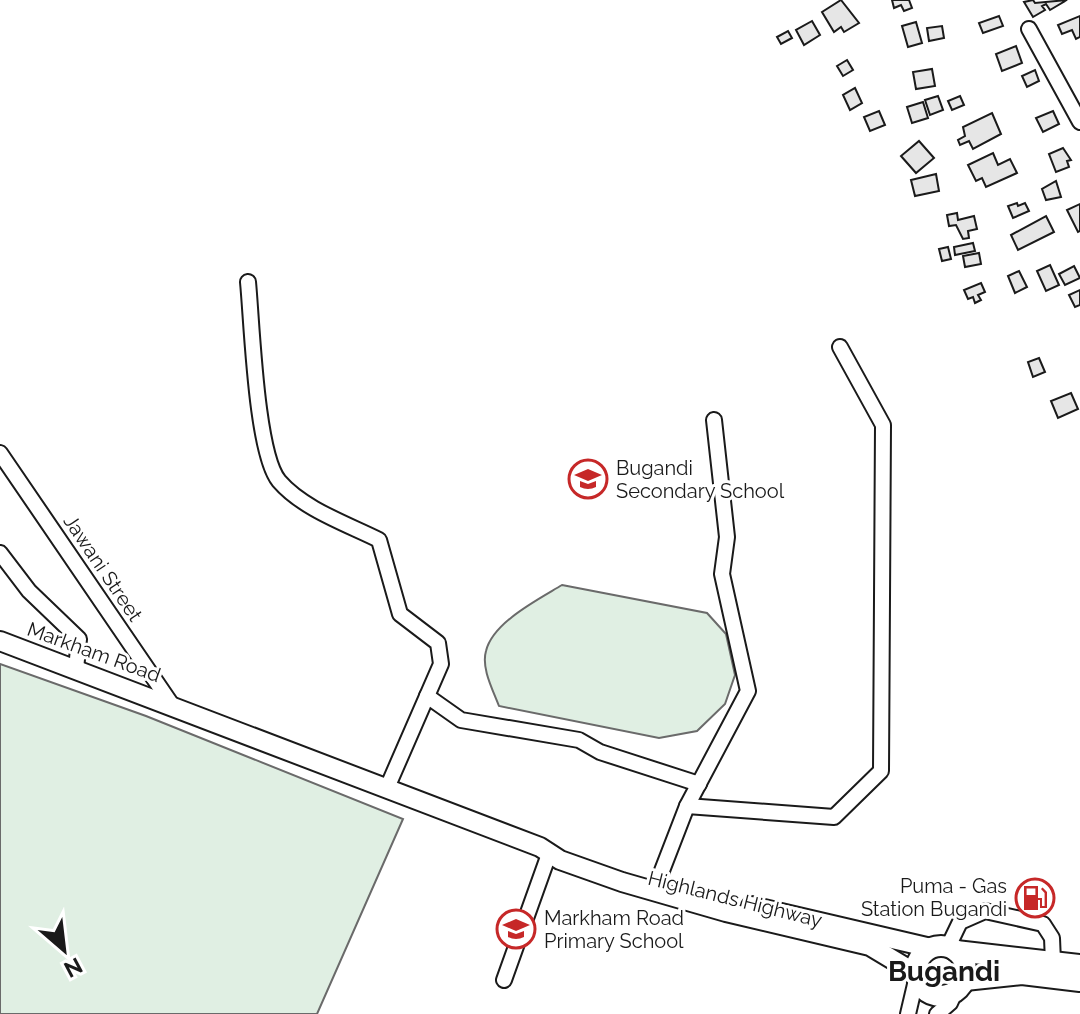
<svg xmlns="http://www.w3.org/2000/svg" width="1080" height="1014" viewBox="0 0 1080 1014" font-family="Raleway,sans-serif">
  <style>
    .green { fill: #e0efe3; stroke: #6a6a6a; stroke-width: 2 }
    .building { fill: #e6e6e6; stroke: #1a1a1a; stroke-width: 2 }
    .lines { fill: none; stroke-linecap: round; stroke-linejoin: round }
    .minor-casing { stroke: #1a1a1a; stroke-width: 18 }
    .major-casing { stroke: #1a1a1a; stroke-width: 22 }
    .highway-casing { stroke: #1a1a1a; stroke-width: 24 }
    .minor { stroke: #fff; stroke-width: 14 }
    .major { stroke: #fff; stroke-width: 18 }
    .highway { stroke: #fff; stroke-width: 20 }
    .labels { text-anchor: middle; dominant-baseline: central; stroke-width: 6; stroke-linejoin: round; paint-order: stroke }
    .poi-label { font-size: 20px; fill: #1a1a1a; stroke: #fff; text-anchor: start }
    .street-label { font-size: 20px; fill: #1a1a1a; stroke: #fff }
    .district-label { font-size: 28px; font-weight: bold; fill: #1a1a1a; stroke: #fff }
  </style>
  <rect width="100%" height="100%" fill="#fff"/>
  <g class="green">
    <path d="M562 585 707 613 726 634 735 675 725 704 697 731 659 738 499 706C493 690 481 668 486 651 493 622 539 599 562 585Z"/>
    <path d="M0 664 146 716 403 819 317 1014H0Z"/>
  </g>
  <g class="building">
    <path d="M841 0 859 23 844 32 841 27 834 32 822 12Z"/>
    <path d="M892 0H909L912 8 904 11 901 5 894 8Z"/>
    <path d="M1033 0 1035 3 1067 0 1050 10 1046 4 1042 6 1045 10 1033 17 1024 2Z"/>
    <path d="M999 16 1003 26 983 33 979 23Z"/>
    <path d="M1080 16V37L1076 39 1072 30 1062 34 1058 25Z"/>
    <path d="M812 21 820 35 804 45 796 30Z"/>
    <path d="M916 22 922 43 908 47 902 26Z"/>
    <path d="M942 26 944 38 929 41 927 28Z"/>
    <path d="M788 31 792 38 781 44 777 37Z"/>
    <path d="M1016 46 1022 63 1002 71 996 54Z"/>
    <path d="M847 60 853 70 843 76 837 66Z"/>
    <path d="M932 69 935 86 916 89 913 72Z"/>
    <path d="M1035 70 1039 81 1027 87 1022 76Z"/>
    <path d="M855 88 862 103 850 110 843 95Z"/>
    <path d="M938 96 943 110 930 115 925 100Z"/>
    <path d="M960 96 964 105 952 110 948 101Z"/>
    <path d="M923 102 928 118 912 123 907 107Z"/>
    <path d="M879 111 885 125 870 131 864 117Z"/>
    <path d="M1053 111 1059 124 1043 132 1036 118Z"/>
    <path d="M992 113 1001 134 973 149 969 141 960 145 958 140 965 136 963 127Z"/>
    <path d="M919 141 934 158 916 173 901 156Z"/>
    <path d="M1063 148 1071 160 1067 161 1069 167 1056 172 1049 154Z"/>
    <path d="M993 153 998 165 1010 159 1017 173 986 187 982 178 976 181 968 165Z"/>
    <path d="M936 174 939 191 915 196 911 180Z"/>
    <path d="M1056 181 1061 197 1046 200 1042 189Z"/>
    <path d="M1017 203 1018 206 1025 203 1029 211 1013 218 1008 206Z"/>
    <path d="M1080 204V231L1078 232 1067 210Z"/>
    <path d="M957 213 958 220 974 216 977 229 968 231 969 238 963 239 956 225 949 226 947 215Z"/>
    <path d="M1046 216 1054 232 1018 250 1011 235Z"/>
    <path d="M973 243 975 251 955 255 954 247Z"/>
    <path d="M948 247 951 259 942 261 939 249Z"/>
    <path d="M979 253 981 264 965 267 963 256Z"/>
    <path d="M1050 265 1059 285 1046 291 1037 271Z"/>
    <path d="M1074 266 1080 278 1065 285 1059 274Z"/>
    <path d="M1019 271 1027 287 1015 293 1008 276Z"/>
    <path d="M981 283 985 292 978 295 981 300 975 303 973 297 968 299 964 290Z"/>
    <path d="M1080 290V305L1075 307 1069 295Z"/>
    <path d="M1039 358 1045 372 1033 377 1028 362Z"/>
    <path d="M1071 393 1078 409 1058 418 1051 401Z"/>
  </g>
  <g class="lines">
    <g class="minor-casing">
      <g id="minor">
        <path d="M1029 29 1080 122"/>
        <path d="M248 282C252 323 256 453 279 481 303 509 347 524 379 540L400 614 438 643 441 664 387 788"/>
        <path d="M0 453 172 705"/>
        <path d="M0 553 29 591 79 639 76 669"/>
        <path d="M427 696 461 720 579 740 600 752 699 784"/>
        <path d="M687 806 834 817 881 771 883 425 840 347"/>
        <path d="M658 881 687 806 748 691 722 574 727 537 714 420"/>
        <path d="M948 947 960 922 985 911 1043 924 1052 938 1053 962"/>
        <path d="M504 980 549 854"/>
        <path d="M908 1014 916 980"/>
        <path d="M937 1014 950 1003 955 992"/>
      </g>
    </g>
    <g class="major-casing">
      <g id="major">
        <path d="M0 641 540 847 560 860 622 882 726 912 870 946 915 973"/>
        <path d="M751 906 931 948"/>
      </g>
    </g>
    <g class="highway-casing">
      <g id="highway">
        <circle cx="941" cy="971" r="25"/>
        <path d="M956 951 1080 965"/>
        <path d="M965 980 1022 974 1080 981"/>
      </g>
    </g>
    <use href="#minor" class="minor"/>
    <use href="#major" class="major"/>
    <use href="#highway" class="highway"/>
  </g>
  <defs>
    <g id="school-ring" transform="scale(2)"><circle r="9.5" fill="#fff" stroke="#c62828" stroke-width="1.5"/><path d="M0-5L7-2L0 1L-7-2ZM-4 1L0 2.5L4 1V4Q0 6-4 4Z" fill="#c62828"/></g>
    <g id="fuel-ring" transform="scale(2)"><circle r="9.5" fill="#fff" stroke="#c62828" stroke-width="1.5"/><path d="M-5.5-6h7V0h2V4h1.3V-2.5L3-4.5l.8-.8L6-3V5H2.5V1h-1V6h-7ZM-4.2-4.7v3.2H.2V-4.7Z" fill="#c62828"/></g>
  </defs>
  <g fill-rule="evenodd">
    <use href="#school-ring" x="588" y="479"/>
    <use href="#fuel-ring" x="1035" y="898"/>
    <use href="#school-ring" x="516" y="929"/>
  </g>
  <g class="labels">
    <g class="poi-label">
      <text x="616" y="468">Bugandi<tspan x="616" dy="23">Secondary School</tspan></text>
      <text x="1007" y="886" text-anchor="end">Puma - Gas<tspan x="1007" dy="23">Station Bugandi</tspan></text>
      <text x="544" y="918">Markham Road<tspan x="544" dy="23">Primary School</tspan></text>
    </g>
    <g class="street-label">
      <text transform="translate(103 568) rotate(56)">Jawani Street</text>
      <text transform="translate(94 652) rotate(20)">Markham Road</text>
      <text transform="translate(735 899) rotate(14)">Highlands Highway</text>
    </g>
    <g class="district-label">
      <text x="944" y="971">Bugandi</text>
    </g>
  </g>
  <g transform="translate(64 950) rotate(152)" stroke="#ffffff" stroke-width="6" paint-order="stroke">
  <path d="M0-6L14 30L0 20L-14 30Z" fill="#1a1a1a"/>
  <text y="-12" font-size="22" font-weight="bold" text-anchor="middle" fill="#1a1a1a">N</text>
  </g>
</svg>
